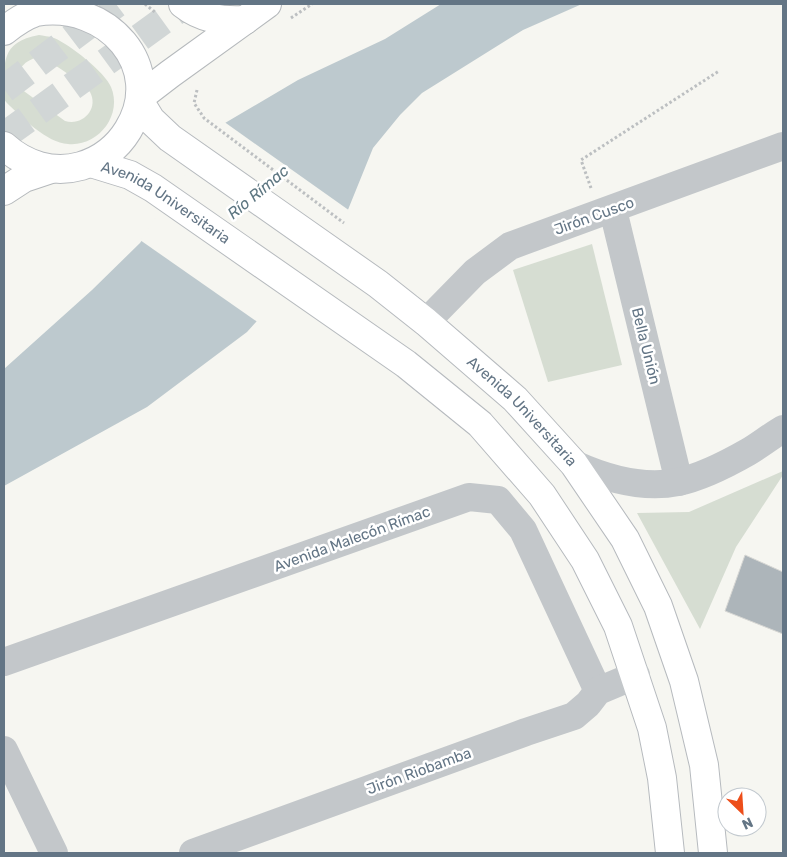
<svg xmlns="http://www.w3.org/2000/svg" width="787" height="857" viewBox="0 0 787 857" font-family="Rubik,sans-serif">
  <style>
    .green { fill: #d6ddd2; fill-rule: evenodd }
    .water { fill: #bdc9ce }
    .pier { fill: #f6f6f1 }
    .building { fill: #adb5ba; stroke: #d7d7d4 }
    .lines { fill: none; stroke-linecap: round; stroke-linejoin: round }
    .highway-tunnel { stroke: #d1d6d6; stroke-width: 28; stroke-dasharray: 28 14; stroke-linecap: butt }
    .major-casing { stroke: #b6babe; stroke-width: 30 }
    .highway-casing { stroke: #b5b9bc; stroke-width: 30 }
    .path { stroke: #bcbfc1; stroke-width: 3; stroke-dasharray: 2.5 2.5; stroke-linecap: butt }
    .minor { stroke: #c3c7ca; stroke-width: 28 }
    .major { stroke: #fff; stroke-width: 28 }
    .highway { stroke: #fff; stroke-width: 28 }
    .labels { text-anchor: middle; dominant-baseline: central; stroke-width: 5; stroke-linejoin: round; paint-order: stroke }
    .street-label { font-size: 15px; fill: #637585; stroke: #fff }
    .water-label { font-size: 16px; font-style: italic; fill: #5e7782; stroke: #fff }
  </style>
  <rect width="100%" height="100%" fill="#f6f6f1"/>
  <g class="green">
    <path d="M39 35C43 36 49 36 54 38 69 44 105 72 111 87 123 115 98 147 68 144 47 143 21 117 6 102L4 99C4 63 0 42 39 35ZM35 58C39 58 42 58 46 60 53 63 86 86 90 92 99 109 83 126 65 121L21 89C15 74 20 63 35 58Z"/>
    <path d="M592 244 622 365 548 382 513 270Z"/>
    <path d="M783 471V475L736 547 700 629 637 513 689 512Z"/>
  </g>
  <path class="water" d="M441 4H582L523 30 422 93 400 115 373 148 341 227 247 332 147 407 4 486V369L92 290 140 243 225 123 298 80 385 39Z"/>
  <path class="pier" d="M223 121 350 211 343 229 259 323 140 240Z"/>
  <path class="building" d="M745 555 783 572V634L725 611Z"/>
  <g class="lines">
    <g class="highway-tunnel">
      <path d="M4 89 116 4"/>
      <path d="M4 136 186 4"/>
    </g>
    <g class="major-casing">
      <g id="major">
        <path d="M4 31C14 23 24 16 36 12 107 0 167 67 128 130 117 148 101 160 81 166 53 174 25 165 4 146"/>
        <path id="s1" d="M140 102 151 120 170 138 378 284 426 322 515 399 574 464 625 539 658 606 684 681 704 765 713 853"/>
        <path id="s2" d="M91 163 130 175 153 188 406 364 480 424 542 495 585 560 618 626 652 728 662 778 670 853"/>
      </g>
    </g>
    <g class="highway-casing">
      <g id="highway">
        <path d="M183 4C202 19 221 21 245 20"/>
        <path d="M38 11 48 4"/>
        <path d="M140 97 170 74 267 4"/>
        <path d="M4 191 24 178 51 169"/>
      </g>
    </g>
    <g class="path">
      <path d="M145 4 156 13"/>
      <path d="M291 18 312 4"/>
      <path d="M197 90 194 103 204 118 344 223"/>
      <path d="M591 188 581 160 719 71"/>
    </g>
    <g class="minor">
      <path d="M613 210 679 482"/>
      <path d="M426 322 475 272 510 246 783 146"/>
      <path d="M574 464C605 478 644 489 678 482 702 477 727 464 748 452 760 445 771 436 783 429"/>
      <path d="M4 662 469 497 498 500 523 530 598 691"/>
      <path d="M4 750 54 853"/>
      <path d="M193 853 526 732 574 716 588 704 598 691 636 675"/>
    </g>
    <use href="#major" class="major"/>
    <use href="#highway" class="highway"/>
  </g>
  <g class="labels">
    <g class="street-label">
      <text stroke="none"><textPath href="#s2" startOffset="85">Avenida Universitaria</textPath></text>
      <text transform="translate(594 216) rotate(-20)">Jirón Cusco</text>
      <text transform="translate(646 346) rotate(76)">Bella Unión</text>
      <text stroke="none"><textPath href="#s1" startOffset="494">Avenida Universitaria</textPath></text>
      <text transform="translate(352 539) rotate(-20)">Avenida Malecón Rímac</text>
      <text transform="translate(419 771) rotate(-20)">Jirón Riobamba</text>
    </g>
    <g class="water-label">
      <text transform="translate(258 192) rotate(-40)">Río Rímac</text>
    </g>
  </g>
  <rect width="787" height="857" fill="none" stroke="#637585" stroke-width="10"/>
  <g transform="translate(742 812) rotate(155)"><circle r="24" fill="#ffffff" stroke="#c1c8ce"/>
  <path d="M0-4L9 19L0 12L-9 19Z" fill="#ed4e1a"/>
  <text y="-8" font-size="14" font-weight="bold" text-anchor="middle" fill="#637585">N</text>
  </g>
</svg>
